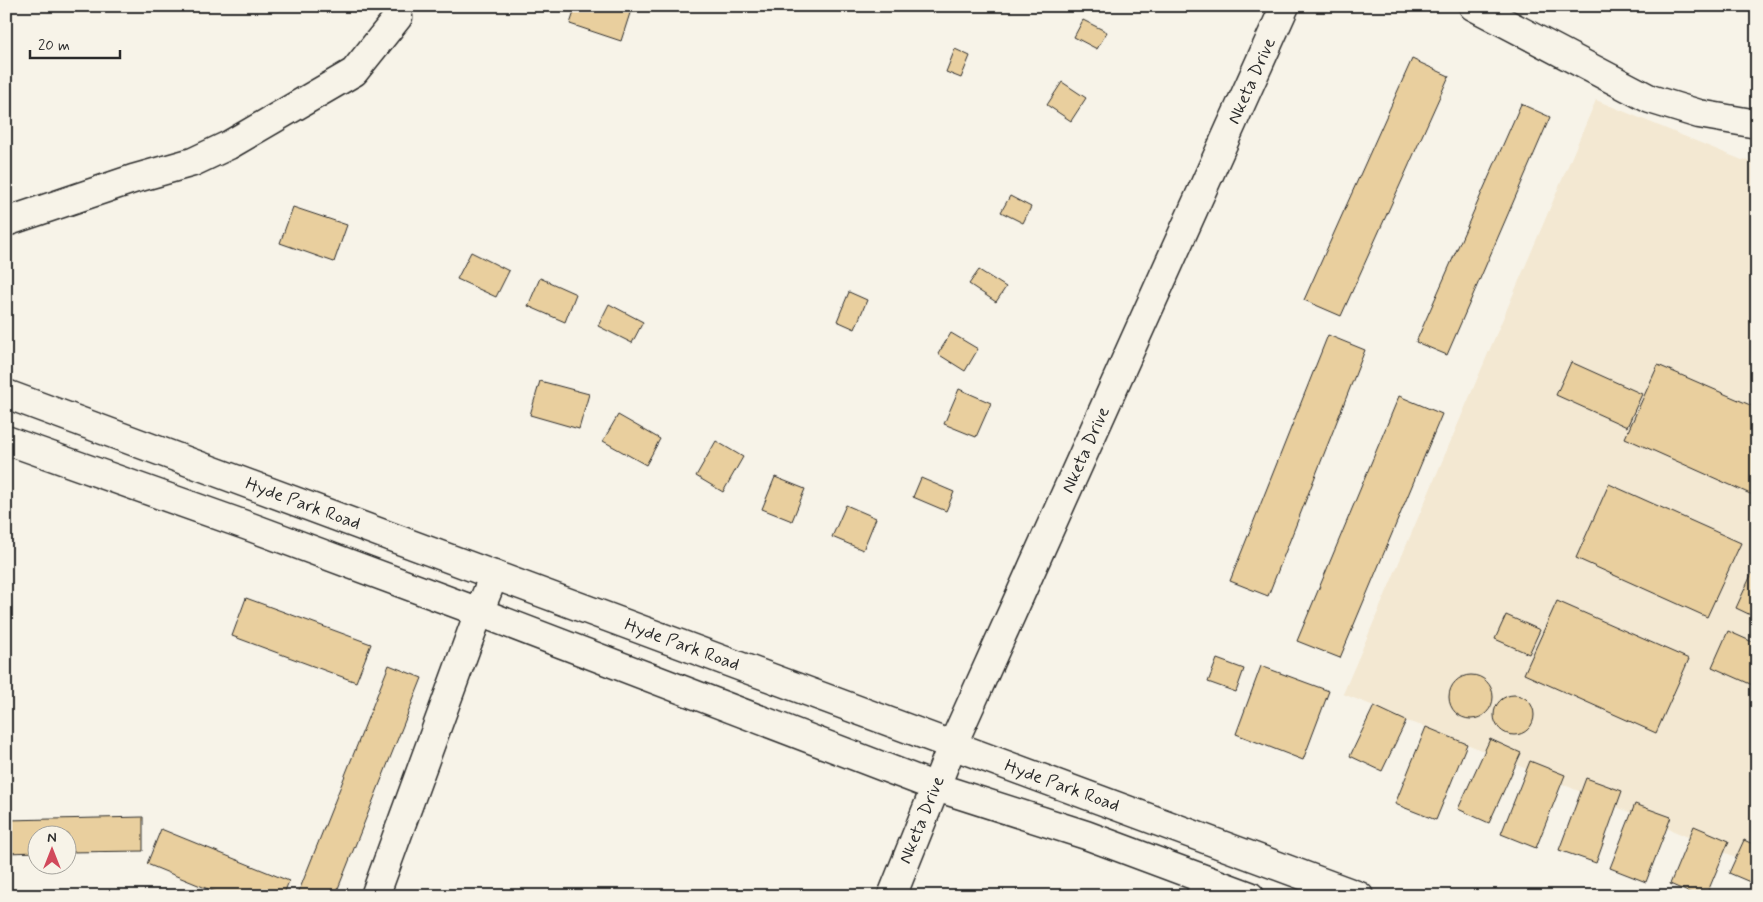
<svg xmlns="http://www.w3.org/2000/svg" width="1763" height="902" viewBox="0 0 1763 902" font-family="Mynerve,sans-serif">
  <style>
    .built { fill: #f3e8d2 }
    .building { fill: #e9cf9e; stroke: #2b2b2b }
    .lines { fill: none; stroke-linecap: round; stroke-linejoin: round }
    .service-casing { stroke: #2b2b2b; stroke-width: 20 }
    .minor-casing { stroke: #2b2b2b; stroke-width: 31 }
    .tertiary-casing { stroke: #2b2b2b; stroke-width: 31 }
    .service { stroke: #f7f3e8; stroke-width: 16 }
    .minor { stroke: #f7f3e8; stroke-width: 28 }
    .tertiary { stroke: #f7f3e8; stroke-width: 28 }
    .labels { text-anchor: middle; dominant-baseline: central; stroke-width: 4; stroke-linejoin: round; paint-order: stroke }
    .street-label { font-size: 18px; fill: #2b2b2b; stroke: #f7f3e8 }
  </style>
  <rect width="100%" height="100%" fill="#f7f3e8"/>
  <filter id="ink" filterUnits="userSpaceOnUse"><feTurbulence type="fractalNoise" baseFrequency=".02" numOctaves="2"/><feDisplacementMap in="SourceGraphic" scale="10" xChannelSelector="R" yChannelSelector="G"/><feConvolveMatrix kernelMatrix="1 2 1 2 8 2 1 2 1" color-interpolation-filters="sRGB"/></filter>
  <g filter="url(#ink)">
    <path class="built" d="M1596 100 1742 160 1757 161V866L1467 744 1426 727 1406 721 1374 706 1343 694Z"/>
    <g class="building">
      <path d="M576 6H618L631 10 621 41 570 24Z"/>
      <path d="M1083 20 1107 32 1097 49 1074 37Z"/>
      <path d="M955 49 970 56 961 78 946 72Z"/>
      <path d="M1412 59 1449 76 1341 316 1304 300Z"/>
      <path d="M1062 82 1086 98 1071 121 1047 105Z"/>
      <path d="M1521 104 1550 117 1447 355 1416 342Z"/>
      <path d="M1010 196 1031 207 1023 223 1001 212Z"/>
      <path d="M293 207 347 225 334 262 280 243Z"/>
      <path d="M471 252 509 271 496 297 457 279Z"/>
      <path d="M979 270 1006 287 996 302 969 284Z"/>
      <path d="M540 278 576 294 565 322 528 306Z"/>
      <path d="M849 292 867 300 855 329 837 321Z"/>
      <path d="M609 304 643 322 632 343 598 326Z"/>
      <path d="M951 333 978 349 965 371 938 354Z"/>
      <path d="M1328 335 1365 350 1268 596 1230 581Z"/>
      <path d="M1571 362 1642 394 1627 427 1556 395Z"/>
      <path d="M1658 365 1757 408V497L1625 438Z"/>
      <path d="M540 381 589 394 579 429 530 415Z"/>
      <path d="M959 389 991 403 976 437 944 424Z"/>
      <path d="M1399 396 1442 414 1340 658 1297 641Z"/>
      <path d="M618 415 660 439 646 465 603 441Z"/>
      <path d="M716 441 743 457 723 492 696 476Z"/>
      <path d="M775 477 805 489 792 521 762 509Z"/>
      <path d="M921 478 954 492 946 511 913 497Z"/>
      <path d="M1609 484 1741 543 1707 617 1576 558Z"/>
      <path d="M846 505 876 518 863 550 832 537Z"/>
      <path d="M1752 573 1757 575V618L1736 608Z"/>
      <path d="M246 598 371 644 356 682 232 636Z"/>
      <path d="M1557 601 1689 659 1656 733 1524 674Z"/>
      <path d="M1506 615 1540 630 1529 654 1495 639Z"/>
      <path d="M1728 631 1757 644V687L1712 667Z"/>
      <path d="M1217 659 1244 669 1236 692 1208 682Z"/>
      <path d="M389 665 422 678 335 896H297Z"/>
      <path d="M1261 666 1329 691 1303 760 1236 734Z"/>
      <circle cx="1471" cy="697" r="22"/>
      <circle cx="1514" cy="715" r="20"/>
      <path d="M1374 706 1406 721 1382 771 1350 756Z"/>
      <path d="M1426 727 1467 744 1436 820 1395 804Z"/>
      <path d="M1490 739 1521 753 1489 823 1458 809Z"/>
      <path d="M1530 761 1565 775 1536 848 1501 834Z"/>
      <path d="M1586 778 1622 791 1596 863 1559 850Z"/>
      <path d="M1635 804 1671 817 1646 882 1610 868Z"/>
      <path d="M143 817V851L68 852V834H38V852L7 853V820Z"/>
      <path d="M1694 826 1729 841 1706 896H1697L1670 884Z"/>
      <path d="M161 829 289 881 283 896H225L147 864Z"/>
      <path d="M1744 840 1757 846V885L1729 873Z"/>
    </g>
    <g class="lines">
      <g class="service-casing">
        <path id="service" d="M1194 896 1202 878"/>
      </g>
      <g class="minor-casing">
        <g id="minor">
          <path d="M1473 6 1650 99 1699 114 1757 124"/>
          <path d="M6 222 133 179 193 162 229 145 354 72 398 17"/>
          <path d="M375 896 479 612 494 575"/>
        </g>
      </g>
      <g class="tertiary-casing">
        <g id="tertiary">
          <path d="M6 394 1359 896"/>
          <path d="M6 440 248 526 479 612 936 787 1086 835 1250 896"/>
          <path d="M892 896 952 746 1285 6"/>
        </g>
      </g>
      <use href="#service" class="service"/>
      <use href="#minor" class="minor"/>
      <use href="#tertiary" class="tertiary"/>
    </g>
  </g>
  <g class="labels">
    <g class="street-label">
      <text transform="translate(1252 81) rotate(-66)">Nketa Drive</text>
      <text transform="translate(1086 450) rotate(-66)">Nketa Drive</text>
      <text transform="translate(303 504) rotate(20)">Hyde Park Road</text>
      <text transform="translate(682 645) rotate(20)">Hyde Park Road</text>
      <text transform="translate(1062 786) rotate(20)">Hyde Park Road</text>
      <text transform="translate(922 820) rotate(-68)">Nketa Drive</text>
    </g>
  </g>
  <rect width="1763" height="902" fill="none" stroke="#f7f3e8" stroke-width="25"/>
  <rect x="12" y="12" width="1738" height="877" fill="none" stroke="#2b2b2b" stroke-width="2" filter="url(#ink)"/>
  <g transform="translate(52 850)"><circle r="24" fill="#f7f3e8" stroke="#a5a39c"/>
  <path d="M0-4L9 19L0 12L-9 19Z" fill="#d1495b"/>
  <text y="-8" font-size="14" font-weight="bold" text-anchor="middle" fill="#2b2b2b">N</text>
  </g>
  <path d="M30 50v8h90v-8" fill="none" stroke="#2b2b2b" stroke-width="2.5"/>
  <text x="38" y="50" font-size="15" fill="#2b2b2b" stroke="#f7f3e8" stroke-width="4" paint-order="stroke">20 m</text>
</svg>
